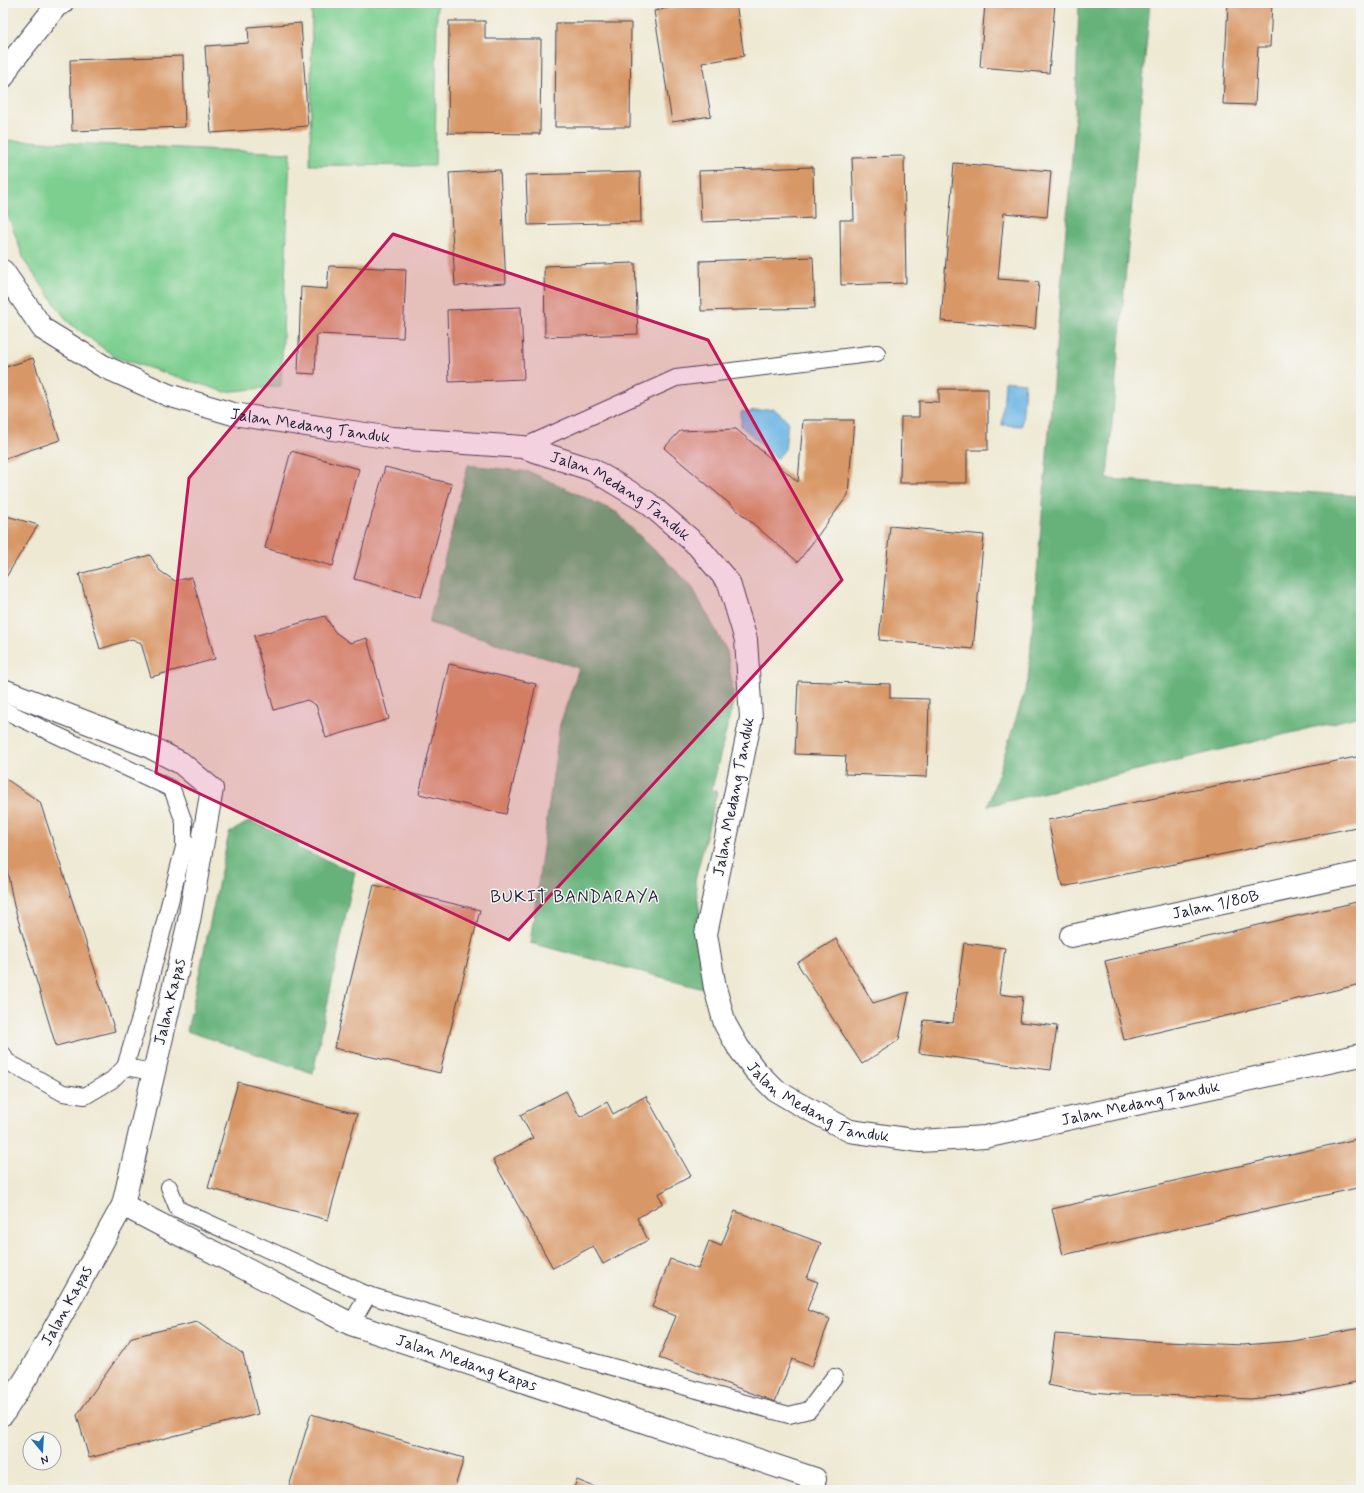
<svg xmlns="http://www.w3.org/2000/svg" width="1364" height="1493" viewBox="0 0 1364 1493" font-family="Mynerve,sans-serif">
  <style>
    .green { fill: #7dcf90; stroke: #507866 }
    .forest { fill: #66b27a; stroke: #446a5a }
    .water { fill: #6bb4e3; stroke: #466b8f }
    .building { fill: #d89766 }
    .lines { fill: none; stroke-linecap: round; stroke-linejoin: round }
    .lane-casing { stroke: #414052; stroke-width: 18 }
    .street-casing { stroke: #414052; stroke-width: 24 }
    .lane { stroke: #fff; stroke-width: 16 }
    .street { stroke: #fff; stroke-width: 22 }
    .marked { fill: #c2185b; fill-opacity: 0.2; stroke: #c2185b; stroke-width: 3; stroke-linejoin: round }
    .labels { text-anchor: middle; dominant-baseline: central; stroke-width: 3; stroke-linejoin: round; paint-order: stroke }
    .street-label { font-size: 16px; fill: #22223b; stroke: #f6f6f2 }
    .neighbourhood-label { font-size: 17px; letter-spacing: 1px; fill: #22223b; stroke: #f6f6f2 }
  </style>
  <rect width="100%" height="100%" fill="#f6f6f2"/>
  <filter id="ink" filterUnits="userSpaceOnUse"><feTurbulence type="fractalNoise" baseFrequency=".025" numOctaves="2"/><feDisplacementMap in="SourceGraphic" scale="8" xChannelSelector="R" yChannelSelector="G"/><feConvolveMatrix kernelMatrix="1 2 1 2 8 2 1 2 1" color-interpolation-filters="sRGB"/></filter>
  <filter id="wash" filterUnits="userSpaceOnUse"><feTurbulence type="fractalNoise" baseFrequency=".012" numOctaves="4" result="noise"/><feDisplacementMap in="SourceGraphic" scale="16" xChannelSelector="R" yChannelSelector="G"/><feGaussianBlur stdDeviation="0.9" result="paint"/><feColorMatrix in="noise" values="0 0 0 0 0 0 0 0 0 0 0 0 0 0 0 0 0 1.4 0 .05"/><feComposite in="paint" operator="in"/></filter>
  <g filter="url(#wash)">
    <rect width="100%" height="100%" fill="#eee9d3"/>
    <g class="green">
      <path d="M312 3H437L435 166 310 165Z"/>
      <path d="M3 140 290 153 281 386 225 392 115 357 68 322 25 262 3 202Z"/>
    </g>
    <g class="forest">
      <path d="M1079 3H1150L1107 479 1361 496V716L988 806 1028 681 1075 121Z"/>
      <path d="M468 465 530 472 618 513 628 525 691 585 727 651 734 699 712 789 717 792 695 881 711 990 530 943 560 724 579 668 429 623Z"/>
      <path d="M250 821 299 842 297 848 355 872 313 1073 187 1031 229 833Z"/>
    </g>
    <g class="water">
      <path d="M1005 381 1025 383 1022 426 1002 425Z"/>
      <path d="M773 408 788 421 785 449 777 459 741 426V412Z"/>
    </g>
    <g id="blocks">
      <g class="building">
        <path d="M691 3H736L744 56 702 63 711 116 672 122 654 11 691 4Z"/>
        <path d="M985 3H1055L1049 73 980 67Z"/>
        <path d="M1228 3H1272L1270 47H1258L1255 105 1223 104Z"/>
        <path d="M449 21H485V39H541L540 134 448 133Z"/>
        <path d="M301 23 308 126 211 133 205 46 249 43 248 27Z"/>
        <path d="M556 23H631L630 127H555Z"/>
        <path d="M183 56 185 127 72 131 70 60Z"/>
        <path d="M904 156 906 283 841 285 840 220H854L852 157Z"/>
        <path d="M954 163 1051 171 1047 217 1004 213 998 279 1039 282 1035 329 941 321Z"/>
        <path d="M813 167 814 218 701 222 699 171Z"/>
        <path d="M500 170 506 283 455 286 449 173Z"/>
        <path d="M640 172 641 222 528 225 526 175Z"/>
        <path d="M813 257 815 308 701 311 700 261Z"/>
        <path d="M635 263 638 334 545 337 544 266Z"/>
        <path d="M329 266 406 269 403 338 317 334 315 374 298 373 301 287 327 289Z"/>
        <path d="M521 307 524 379 449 382 447 310Z"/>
        <path d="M33 358 60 440 3 459V368Z"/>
        <path d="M939 389H988V450H967V483H900L901 417H919V401L939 402Z"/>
        <path d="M803 420H854L848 495 798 562 664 448 680 431 736 429 798 482Z"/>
        <path d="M291 451 359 469 333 566 265 548Z"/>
        <path d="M385 467 452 484 421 597 354 579Z"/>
        <path d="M3 515 38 525 3 582Z"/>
        <path d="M890 526 984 535 973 649 879 640Z"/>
        <path d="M150 555 160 571 175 581 192 577 215 659 151 677 141 643 132 639 100 649 79 574Z"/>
        <path d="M325 616 335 632 350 643 367 638 389 719 326 738 316 705 307 700 274 710 254 636Z"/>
        <path d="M449 664 536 684 506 814 419 794Z"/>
        <path d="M798 681 890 684V698L929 699 927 777 845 774 846 756 795 754Z"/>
        <path d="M1361 756V826L1062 887 1048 820Z"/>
        <path d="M3 777 40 802 115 1031 56 1046 14 906 3 850Z"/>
        <path d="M374 885 480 910 440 1073 334 1048Z"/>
        <path d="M1361 901V984L1124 1040 1105 961Z"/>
        <path d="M836 939 873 1003 909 992 899 1040 862 1064 797 963Z"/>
        <path d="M964 943 1005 948 999 994 1023 997 1020 1022 1057 1026 1051 1070 919 1053 924 1020 953 1023Z"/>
        <path d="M238 1082 357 1114 328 1220 208 1188Z"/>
        <path d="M566 1091 580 1117 607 1102 613 1114 646 1096 691 1176 658 1194 663 1203 637 1218 648 1240 603 1264 593 1246 553 1268 493 1160 533 1138 520 1115Z"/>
        <path d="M1361 1138V1187L1063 1255 1052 1209Z"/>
        <path d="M735 1211 821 1243 807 1278 818 1282 807 1310 830 1319 812 1367 792 1359 775 1402 659 1358 676 1316 652 1307 670 1259 698 1269 709 1241 721 1246Z"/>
        <path d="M197 1322 243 1354 258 1414 89 1458 77 1415 132 1337Z"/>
        <path d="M1361 1328V1381L1302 1393 1251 1399 1163 1395H1134L1077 1391 1048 1385 1055 1334 1165 1342 1243 1345 1294 1341Z"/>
        <path d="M311 1414 464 1458 454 1490H288Z"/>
        <path d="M577 1480 602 1490H573Z"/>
      </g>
    </g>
  </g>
  <g filter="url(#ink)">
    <use href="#blocks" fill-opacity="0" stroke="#414052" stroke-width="1"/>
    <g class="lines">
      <g class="lane-casing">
        <g id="lane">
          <path d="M523 447 676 378 877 353"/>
          <path d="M3 710 172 789 184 822V847L142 1011 125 1067 112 1080 85 1096 63 1093 6 1061 3 1054"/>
          <path d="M125 1067 153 1072"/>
          <path d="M169 1187 178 1209 368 1295 587 1360 789 1415 809 1410 834 1377"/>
          <path d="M351 1324 368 1295"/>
        </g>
      </g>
      <g class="street-casing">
        <g id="street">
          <path d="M3 77 10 64 57 5 62 3"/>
          <path id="s1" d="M3 271 43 329 103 366 168 395 233 414 392 438 523 447 593 470 648 503 698 546 729 583 746 640 751 718 706 934 715 988 725 1024 738 1047 755 1070 775 1090 797 1103 850 1131 920 1141 985 1137 1361 1055"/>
          <path d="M3 690 148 746 181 763 212 789 189 921 123 1205 30 1372 3 1414"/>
          <path id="s2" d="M1071 936 1361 873"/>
          <path id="s3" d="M123 1205 351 1324 815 1479 811 1490"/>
        </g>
      </g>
      <use href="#lane" class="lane"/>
      <use href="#street" class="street"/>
    </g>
  </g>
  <path class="marked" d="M393 234 708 340 842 580 509 940 156 773 189 478Z"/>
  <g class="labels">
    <g class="street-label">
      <text stroke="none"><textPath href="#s1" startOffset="358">Jalan Medang Tanduk</textPath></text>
      <text stroke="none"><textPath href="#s1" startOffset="682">Jalan Medang Tanduk</textPath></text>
      <text transform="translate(734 797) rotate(-79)">Jalan Medang Tanduk</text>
      <text stroke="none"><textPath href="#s2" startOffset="148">Jalan 1/80B</textPath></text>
      <text transform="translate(170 1002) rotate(-76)">Jalan Kapas</text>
      <text stroke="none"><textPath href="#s1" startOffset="1402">Jalan Medang Tanduk</textPath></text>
      <text stroke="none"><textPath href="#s1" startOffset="1738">Jalan Medang Tanduk</textPath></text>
      <text transform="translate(67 1306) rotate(-61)">Jalan Kapas</text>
      <text stroke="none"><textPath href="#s3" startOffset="379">Jalan Medang Kapas</textPath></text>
    </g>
    <g class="neighbourhood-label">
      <text x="575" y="897">BUKIT BANDARAYA</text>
    </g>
  </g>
  <rect width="1364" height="1493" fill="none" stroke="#f6f6f2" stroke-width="16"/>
  <g transform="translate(42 1451) rotate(162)"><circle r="19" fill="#f6f6f2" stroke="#a1a1a9"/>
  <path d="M0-3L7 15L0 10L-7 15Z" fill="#1f6fb2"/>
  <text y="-6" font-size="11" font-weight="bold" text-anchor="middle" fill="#22223b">N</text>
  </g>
</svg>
